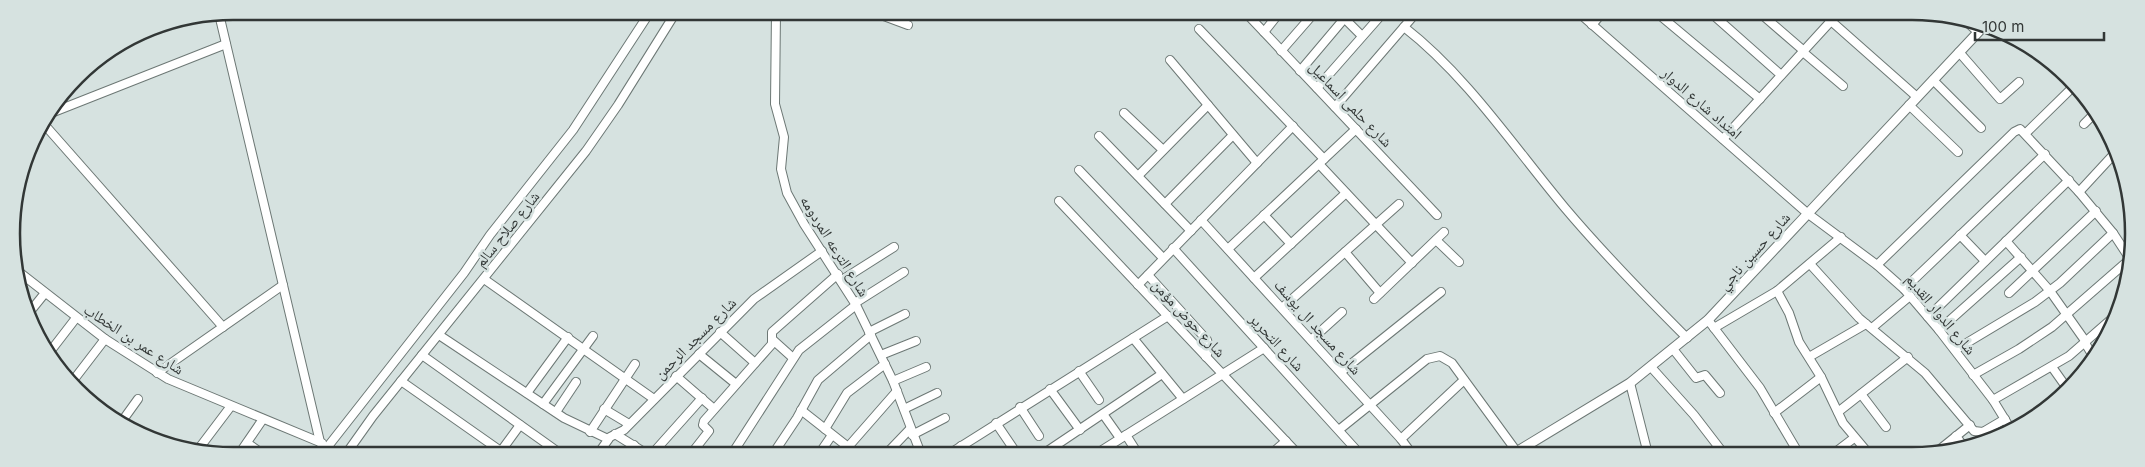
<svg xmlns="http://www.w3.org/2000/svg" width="2145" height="467" viewBox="0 0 2145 467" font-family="Inter,'Noto Naskh Arabic',sans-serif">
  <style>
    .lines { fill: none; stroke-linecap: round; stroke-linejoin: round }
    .minor-casing { stroke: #6d7875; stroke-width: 10 }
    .tertiary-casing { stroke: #6d7875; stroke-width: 11 }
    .minor { stroke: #fff; stroke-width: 8 }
    .tertiary { stroke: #fff; stroke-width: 9 }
    .labels { text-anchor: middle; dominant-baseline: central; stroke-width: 5; stroke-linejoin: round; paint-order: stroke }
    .street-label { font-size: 15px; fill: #323736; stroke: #d6e2e0 }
    .rim { fill: none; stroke: #323736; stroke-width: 2.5 }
  </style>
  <rect width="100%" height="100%" fill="#d6e2e0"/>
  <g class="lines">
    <g class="minor-casing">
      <g id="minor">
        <path d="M776 12 775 104 784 137 781 169 787 193 804 224 856 305 893 381 921 454"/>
        <path d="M873 12 908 25"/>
        <path d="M1245 12 1437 215"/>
        <path d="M1339 13 1362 36"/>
        <path d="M1579 13 1807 213 1877 265 1904 289 1939 330 1993 400 2012 431"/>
        <path d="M1657 13 1760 99"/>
        <path d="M1711 13 1781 75"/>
        <path d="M1760 13 1804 51"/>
        <path d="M1822 13 1917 97"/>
        <path d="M219 14 320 442"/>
        <path d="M1968 23 1978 32"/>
        <path d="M1592 25 1602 13"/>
        <path d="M1404 27C1467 76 1514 147 1565 208 1603 253 1645 296 1687 338"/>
        <path d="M1199 29 1324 159"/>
        <path d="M1264 32 1280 12"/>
        <path d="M1281 51 1315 12"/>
        <path d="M1803 52 1843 86"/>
        <path d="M1959 52 2000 99 2019 82"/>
        <path d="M1170 60 1257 163"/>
        <path d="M1300 71 1349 13"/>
        <path d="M1933 80 1981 128"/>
        <path d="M1317 88 1383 13"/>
        <path d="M1909 105 1958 152"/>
        <path d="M1335 107 1416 13"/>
        <path d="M51 113 226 44"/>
        <path d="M1124 113 1163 150"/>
        <path d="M43 123 223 327"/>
        <path d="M2084 124 2095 113"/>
        <path d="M2026 133 2074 86"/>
        <path d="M1099 136 1191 231"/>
        <path d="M1723 139 1831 21"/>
        <path d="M1319 164 1412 263"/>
        <path d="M1079 170 1163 258"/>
        <path d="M1138 176 1208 105"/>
        <path d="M2079 192 2115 153"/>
        <path d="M1059 201 1298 454"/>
        <path d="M1165 204 1233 135"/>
        <path d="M1264 215 1291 244"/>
        <path d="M1201 220 1401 439 1412 454"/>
        <path d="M1960 235 1985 261"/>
        <path d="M1436 240 1459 262"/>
        <path d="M2006 241 2050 291 2086 342"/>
        <path d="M1173 248 1360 454"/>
        <path d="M1228 249 1356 129"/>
        <path d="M1345 252 1380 293"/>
        <path d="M1810 264 1859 318 1925 373 1974 431 1983 432 2005 419"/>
        <path d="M1877 265 2014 132 2020 129 2079 192 2113 233 2132 262"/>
        <path d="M19 272 105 339 168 379 322 443"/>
        <path d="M1148 275 1207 340 1209 349 1206 357"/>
        <path d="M1254 278 1346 193"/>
        <path d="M484 279 654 399"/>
        <path d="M842 280 894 247"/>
        <path d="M1138 285 1293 126"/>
        <path d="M1904 289 2045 154"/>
        <path d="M1777 291 1789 313 1799 342 1821 377 1843 423 1869 454"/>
        <path d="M2009 293 2096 211"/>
        <path d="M1374 299 1444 232"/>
        <path d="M855 303 904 272"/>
        <path d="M1282 308 1399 204"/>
        <path d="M28 314 45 293"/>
        <path d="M1928 317 2069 180"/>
        <path d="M1708 320 1760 388 1799 454"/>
        <path d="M1714 328 1777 291 1841 237"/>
        <path d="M1872 328 1910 296"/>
        <path d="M1939 330 2021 257"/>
        <path d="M720 332 755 363"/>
        <path d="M869 332 905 314"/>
        <path d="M439 335 564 418 608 439"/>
        <path d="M1133 338 1183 399"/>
        <path d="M773 340 793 358"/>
        <path d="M1311 340 1342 312"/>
        <path d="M2085 343 2093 356"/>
        <path d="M1673 349 1696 378 1705 375 1720 393"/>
        <path d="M1955 350 2035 302 2060 283 2113 233"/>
        <path d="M49 353 76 318"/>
        <path d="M699 354 736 384"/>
        <path d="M422 355 561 454"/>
        <path d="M881 355 916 341"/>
        <path d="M1809 357 1866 324"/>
        <path d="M1651 367 1694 415 1724 454"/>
        <path d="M2052 367 2069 391"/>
        <path d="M1079 371 1099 400"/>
        <path d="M1341 372 1441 292"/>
        <path d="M157 373 283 285"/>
        <path d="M1973 375 2019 349 2052 327 2130 259"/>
        <path d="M676 376 714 409"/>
        <path d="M401 381 505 454"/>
        <path d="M893 381 926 367"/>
        <path d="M72 382 105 339"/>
        <path d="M1630 383 1648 454"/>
        <path d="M1050 389 1080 430"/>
        <path d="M527 393 568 337"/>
        <path d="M1861 394 1886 427"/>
        <path d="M1993 400 2069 356 2116 315"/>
        <path d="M543 404 593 336"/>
        <path d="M1020 407 1039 436"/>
        <path d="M604 409 629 424"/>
        <path d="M904 409 937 393"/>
        <path d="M801 410 857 454"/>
        <path d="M556 412 576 382"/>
        <path d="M1838 412 1908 357"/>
        <path d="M1774 413 1821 377"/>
        <path d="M1103 414 1120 438"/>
        <path d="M996 423 1017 454"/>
        <path d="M120 424 138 399"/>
        <path d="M825 429 847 393 885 364"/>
        <path d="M1340 429 1427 359 1440 356 1452 363 1517 452"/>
        <path d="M590 432 635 364"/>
        <path d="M615 434 647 454"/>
        <path d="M912 435 945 418"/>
        <path d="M1126 435 1138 454"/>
        <path d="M1956 436 1964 447"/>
        <path d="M1401 439 1464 380"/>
        <path d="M247 443 263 454"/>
        <path d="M961 446 968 454"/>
        <path d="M848 447 897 391"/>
        <path d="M197 451 231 406"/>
        <path d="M501 451 520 425"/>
        <path d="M1197 451 1199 454"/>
        <path d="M239 454 263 419"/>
        <path d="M322 454 464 273 490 235 573 130 650 12"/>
        <path d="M346 454 373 416 586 151 618 105 676 12"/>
        <path d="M598 454 610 437 624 430 754 299 822 251"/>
        <path d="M626 454 634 445"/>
        <path d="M652 454 702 398"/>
        <path d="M691 454 709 431 703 425 704 421 772 344V332L838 274"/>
        <path d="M732 454 799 350 856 305"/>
        <path d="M773 454 797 418 818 380 871 335"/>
        <path d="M819 454 832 435"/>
        <path d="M886 454 910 429"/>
        <path d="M949 454 1168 316"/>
        <path d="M1043 454 1162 374"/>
        <path d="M1096 454 1264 348"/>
        <path d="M1271 454 1286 441"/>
        <path d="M1833 454 1854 438"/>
        <path d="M1934 454 1970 425"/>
      </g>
    </g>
    <g class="tertiary-casing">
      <path id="tertiary" d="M1513 454 1630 383 1708 320 1983 27"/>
    </g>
    <use href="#minor" class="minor"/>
    <use href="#tertiary" class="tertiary"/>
  </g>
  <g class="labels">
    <g class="street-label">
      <text transform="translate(1702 103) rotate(41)">امتداد شارع الدوار</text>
      <text transform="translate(1351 104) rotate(46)">شارع حلمى اسماعيل</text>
      <text transform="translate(507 229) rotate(-51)">شارع صلاح سالم</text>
      <text transform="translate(835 246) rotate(58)">شارع الترعه المردومه</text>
      <text transform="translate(1754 251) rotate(-48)">شارع حسين ناجي</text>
      <text transform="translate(1941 314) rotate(50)">شارع الدوار القديم</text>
      <text transform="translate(1189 318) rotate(47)">شارع حوض مؤمن</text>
      <text transform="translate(1318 327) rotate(48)">شارع مسجد ال يوسف</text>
      <text transform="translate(695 338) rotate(-45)">شارع مسجد الرحمن</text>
      <text transform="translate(134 339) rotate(33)">شارع عمر بن الخطاب</text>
      <text transform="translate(1277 342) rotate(47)">شارع التحرير</text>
    </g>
  </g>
  <path d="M0 0H2145V467H0ZM233 20H1912A213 213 0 0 1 2125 233V234A213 213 0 0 1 1912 447H233A213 213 0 0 1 20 234V233A213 213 0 0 1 233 20Z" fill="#d6e2e0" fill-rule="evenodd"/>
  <path class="rim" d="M233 20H1912A213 213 0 0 1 2125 233V234A213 213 0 0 1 1912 447H233A213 213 0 0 1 20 234V233A213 213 0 0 1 233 20Z"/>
  <path d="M1975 32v8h129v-8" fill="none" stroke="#323736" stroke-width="2.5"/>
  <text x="1982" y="32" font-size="15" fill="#323736" stroke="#d6e2e0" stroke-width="4" paint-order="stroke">100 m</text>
</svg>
